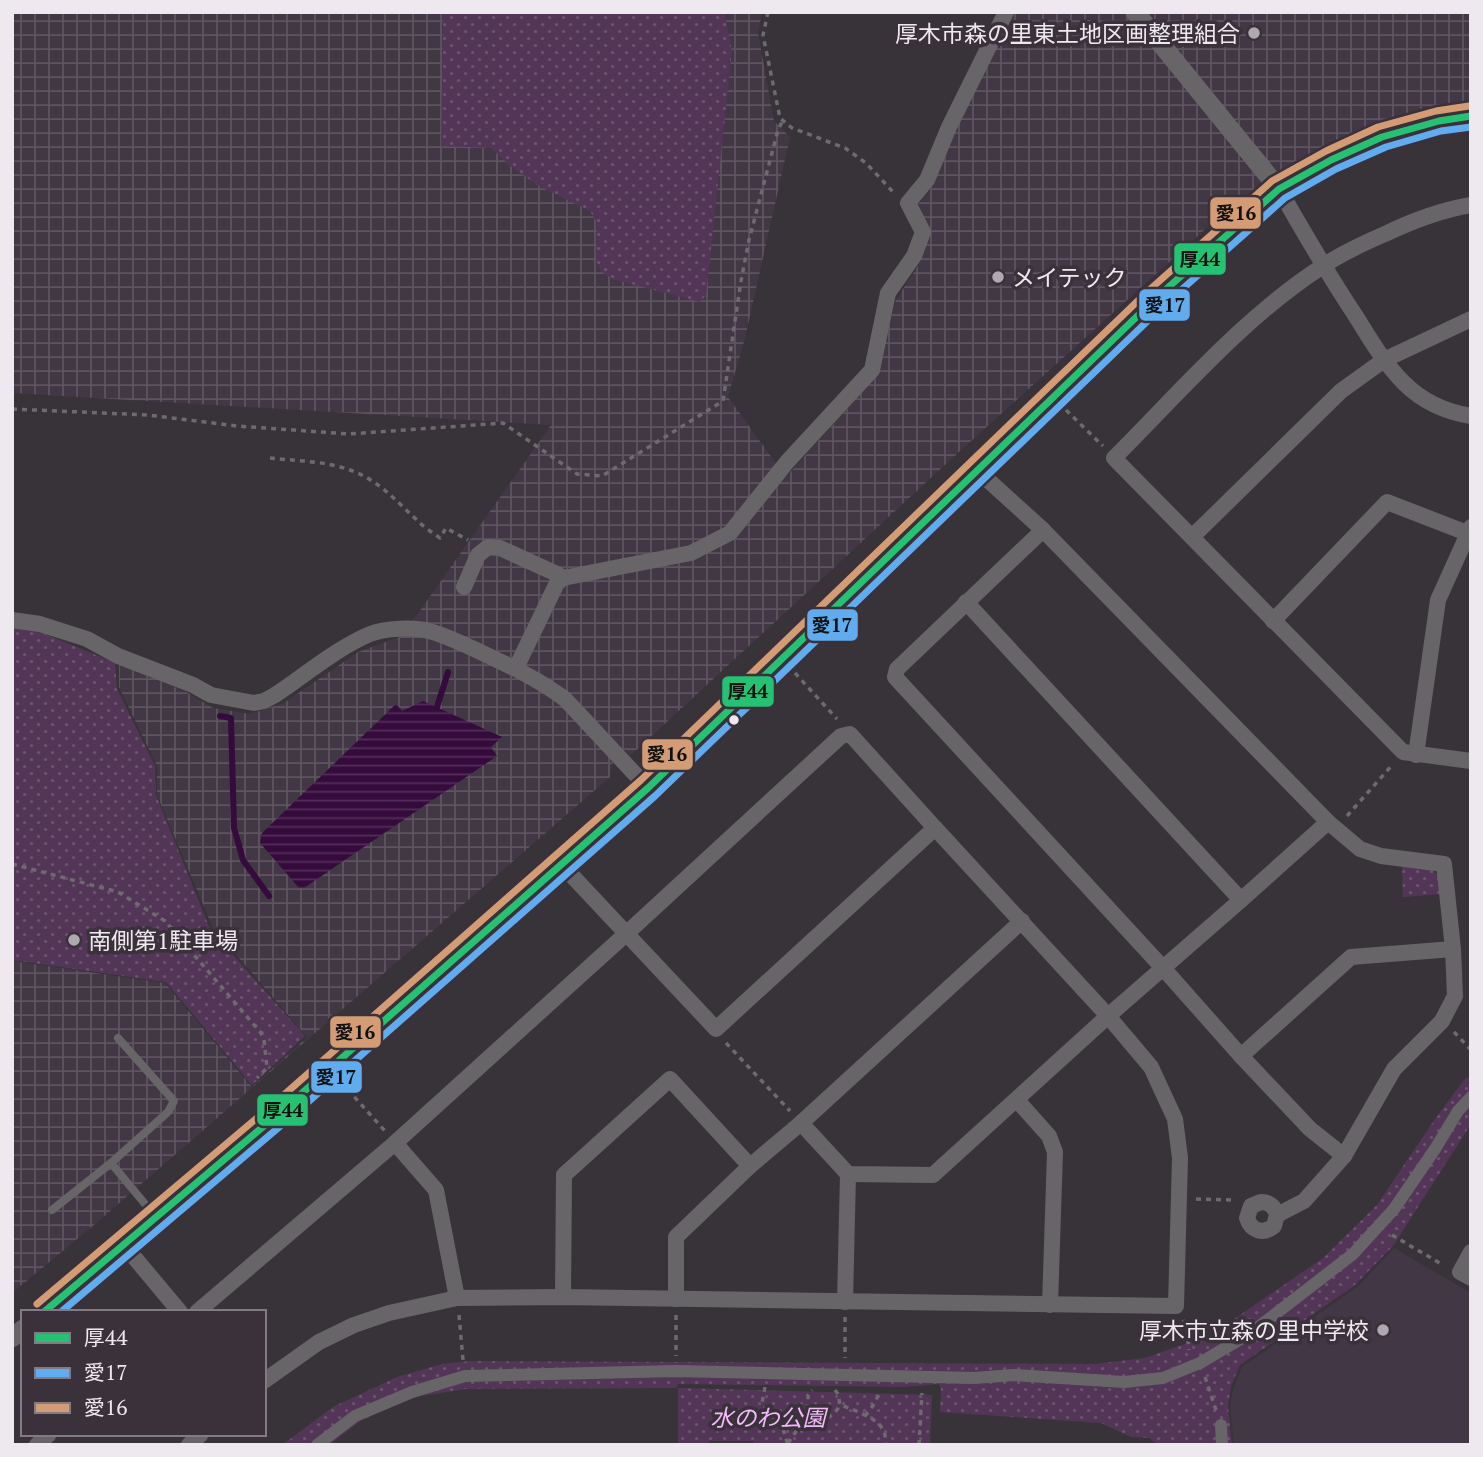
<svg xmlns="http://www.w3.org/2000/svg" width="1483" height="1457" viewBox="0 0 1483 1457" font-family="'PT Serif','Noto Sans JP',serif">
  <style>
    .built { fill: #423744 }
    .industrial { fill: url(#industrial-grid) }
    .green { fill: url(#green-dots) }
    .water { fill: url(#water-rules) }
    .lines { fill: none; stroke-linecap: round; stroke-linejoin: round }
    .stream { stroke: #350a3c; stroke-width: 6 }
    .path { stroke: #6e6a6f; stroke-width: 3.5; stroke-dasharray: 5 5; stroke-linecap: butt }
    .service { stroke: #686569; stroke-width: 8 }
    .pedestrian { stroke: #686569; stroke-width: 12 }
    .minor { stroke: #686569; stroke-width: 16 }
    .tertiary { stroke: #686569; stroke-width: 19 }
    .bus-1-casing { stroke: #3a313b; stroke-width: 12 }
    .bus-2-casing { stroke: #3a313b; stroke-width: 12 }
    .bus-3-casing { stroke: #3a313b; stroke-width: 12 }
    .bus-1 { stroke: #26c172; stroke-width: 7 }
    .bus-2 { stroke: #60acee; stroke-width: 7 }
    .bus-3 { stroke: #d39c74; stroke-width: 7 }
    .poi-dot { fill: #aea9af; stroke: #3a313b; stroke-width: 2.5 }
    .bus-dot { fill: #eee9ef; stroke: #3a313b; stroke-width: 2.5 }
    .labels { text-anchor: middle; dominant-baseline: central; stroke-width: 7; stroke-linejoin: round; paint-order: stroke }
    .poi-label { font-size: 23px; fill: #eee9ef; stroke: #3a313b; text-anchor: end }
    .park-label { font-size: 23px; font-style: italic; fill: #f2b9fb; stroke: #3a313b }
    .line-badge { stroke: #3a313b; stroke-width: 2.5 }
    .pale-badge-label { font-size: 19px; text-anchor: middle; font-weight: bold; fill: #111 }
  </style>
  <defs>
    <pattern id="industrial-grid" width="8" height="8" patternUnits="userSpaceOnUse" patternTransform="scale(1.75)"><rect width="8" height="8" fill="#423744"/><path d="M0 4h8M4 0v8" fill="none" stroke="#5e545f"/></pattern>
    <pattern id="green-dots" width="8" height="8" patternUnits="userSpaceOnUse" patternTransform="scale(1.75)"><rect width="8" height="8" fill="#533657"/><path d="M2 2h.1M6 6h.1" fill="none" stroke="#6c536f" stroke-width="1.8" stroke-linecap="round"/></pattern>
    <pattern id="water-rules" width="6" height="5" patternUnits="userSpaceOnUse" patternTransform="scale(1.75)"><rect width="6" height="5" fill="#350a3c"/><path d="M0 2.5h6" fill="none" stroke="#532e58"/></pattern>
  </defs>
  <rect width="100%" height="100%" fill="#383339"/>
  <path class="built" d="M1394 1248 1471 1293V1445H1234L1230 1406 1233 1390 1242 1367 1357 1287Z"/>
  <path class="industrial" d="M12 12H762L758 33 774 121 790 137 745 338 728 397 786 477 876 377 896 300 919 264 929 237 916 206 928 194 956 129 1012 12H1471V107L1420 114 1313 159 1241 197 960 451 631 755 624 750 614 756 610 777 94 1225 12 1293V961L165 983 252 1087 307 1037 213 928 157 795V766L119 687V662L190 694 213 708 250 714 284 703 358 652 402 636 551 425 12 393Z"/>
  <g class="green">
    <path d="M443 12H725L726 21 732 51 706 295 700 302 612 279 602 272 596 261 597 223 590 211 537 185 509 165 491 148 441 146Z"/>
    <path d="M12 627 38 631 115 663 117 689 155 766 156 795 210 929 305 1036 252 1085 166 982 12 960Z"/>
    <path d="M1402 866 1432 869 1440 878 1441 894 1403 897Z"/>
    <path d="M1471 1075V1124L1393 1246 1355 1285 1240 1365 1231 1386 1228 1406 1232 1445H1157L1150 1438 1131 1437 1101 1423 940 1412 941 1389 939 1384 904 1387 678 1384 676 1388 465 1389 416 1397 362 1420 329 1445H282L333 1407 397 1377 442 1364 471 1361 1095 1364 1145 1358 1211 1335 1323 1258 1377 1205 1435 1119 1464 1080Z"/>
    <path d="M678 1388 932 1395 930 1445H753V1441H709V1445H678Z"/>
  </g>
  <path class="water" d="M423 701 502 737 491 747 497 756 304 888H299L260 843 262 833 396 704 402 711Z"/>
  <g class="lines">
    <g class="stream">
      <path d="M437 707 448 672"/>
      <path d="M220 716 231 718 234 828 243 860 269 896"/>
    </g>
    <g class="path">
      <path d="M768 12 763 35 780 118 792 128 845 148 866 163 894 193"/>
      <path d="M12 409 148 415 237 426 349 434 503 423 577 474 602 476 723 401 741 281 749 240 778 130 783 120"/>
      <path d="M1066 410 1103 446"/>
      <path d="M270 458C296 461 326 461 350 470 379 480 397 502 419 522 425 528 433 533 440 538L446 528 468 540"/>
      <path d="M795 673 837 719"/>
      <path d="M1347 816 1393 764"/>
      <path d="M12 864 118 892 165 921 261 1033 264 1040 267 1068 257 1078"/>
      <path d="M1454 1032 1471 1050"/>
      <path d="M726 1043 790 1111"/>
      <path d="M341 1082 385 1131"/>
      <path d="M1196 1199 1234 1200"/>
      <path d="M1392 1235 1443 1265"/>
      <path d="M459 1315 463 1360"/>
      <path d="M676 1315V1356"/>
      <path d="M845 1317V1358"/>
      <path d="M1183 1320 1186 1326 1189 1350"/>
      <path d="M1205 1377 1216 1410"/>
      <path d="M765 1387 762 1403 783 1429 788 1445"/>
      <path d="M835 1390 838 1394 840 1405C852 1409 875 1417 882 1428 885 1432 886 1439 886 1445"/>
      <path d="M808 1414C822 1422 833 1418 840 1405"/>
      <path d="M865 1416C871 1408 879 1400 878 1390"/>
      <path d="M788 1443 808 1414V1395L812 1390"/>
      <path d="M919 1445 922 1393"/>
    </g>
    <g class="service">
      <path d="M111 1163 168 1112 174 1101 118 1038"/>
      <path d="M52 1210 111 1163 155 1216"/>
    </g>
    <g class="pedestrian">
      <path d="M1221 1425 1222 1445"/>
      <path d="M317 1445 355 1416 412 1392 465 1376 676 1371 974 1378 1014 1375 1124 1382 1163 1378 1200 1363 1252 1332 1353 1254 1394 1209 1435 1149 1458 1111 1471 1097"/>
    </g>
    <g class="minor">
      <path d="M1279 189C1304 233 1329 276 1357 318 1371 341 1385 364 1404 383 1422 401 1446 412 1471 416"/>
      <path d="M1471 205C1441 210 1412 221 1385 234 1364 243 1342 253 1323 266 1245 316 1180 392 1114 458L1403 752 1471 761"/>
      <path d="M977 470 1043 530 1328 822 1360 849 1381 856 1444 864 1453 949 1455 996 1442 1021 1394 1069 1344 1156 1304 1201 1277 1215 1274 1226C1263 1235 1251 1231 1247 1218L1251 1206 1261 1202C1270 1202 1275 1207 1277 1215"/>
      <path d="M1043 530 897 669 895 677 1163 968 1241 1056 1310 1129 1344 1156"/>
      <path d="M1192 537 1341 391 1384 360 1471 319"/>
      <path d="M464 587 478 555 488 547 500 548 557 574 563 578"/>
      <path d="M966 602 1241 900"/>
      <path d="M12 620 40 624 87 639 118 656 193 685 211 695 254 703 264 701 275 695C305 675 337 648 370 634 385 628 414 627 429 631 445 635 460 643 474 649 506 664 537 678 565 699L648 788"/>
      <path d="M1273 621 1387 502 1467 533"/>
      <path d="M516 668 557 583 563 578 691 553 730 533 787 462 872 370 888 293 914 256 923 232 908 203 927 180 949 127 1006 12"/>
      <path d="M1416 755 1438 600 1471 527"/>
      <path d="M1241 1056 1351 957 1453 949"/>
      <path d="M1017 1100 1049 1136 1055 1152 1050 1305"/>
      <path d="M801 1123 848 1174 933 1175 1108 1016 1241 900 1328 822"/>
      <path d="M395 1143 436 1190 457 1298"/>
      <path d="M124 1245 180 1312"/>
      <path d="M1471 1252 1460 1272 1471 1278"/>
      <path d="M563 1297 564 1175 670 1079 750 1166"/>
      <path d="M676 1299V1237L750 1166 801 1123 1022 921"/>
      <path d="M845 1302 848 1174"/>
      <path d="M197 1312 395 1143 627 933 841 736 850 734 935 828"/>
      <path d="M264 1381 319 1342 354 1325 389 1313 457 1298 563 1297 1176 1306 1180 1158 1175 1119 1151 1067 1108 1016 935 828 716 1029 562 865"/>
      <path d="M37 1445 49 1434"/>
      <path d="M189 1445 201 1434"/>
    </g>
    <g class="tertiary">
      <path d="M1135 12 1279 189"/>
      <path d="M44 1312 284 1109 648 788 1154 300 1279 189 1331 160 1382 137 1439 121 1471 116"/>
      <path d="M12 1338 23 1329"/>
    </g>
    <g class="bus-1-casing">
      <path id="bus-1" d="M44 1312 284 1109 648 788 1154 300 1279 189 1331 160 1382 137 1439 121 1471 116"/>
    </g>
    <g class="bus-2-casing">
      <path id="bus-2" d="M61 1312 291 1117 655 796 1161 308 1285 198 1336 169 1386 147 1441 131 1471 127"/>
    </g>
    <g class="bus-3-casing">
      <path id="bus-3" d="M37 1304 277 1101 641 780 1147 292 1272 181 1326 151 1378 127 1436 111 1469 106"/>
    </g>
    <use href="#bus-1" class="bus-1"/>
    <use href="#bus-2" class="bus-2"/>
    <use href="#bus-3" class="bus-3"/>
  </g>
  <g class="poi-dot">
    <circle cx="1254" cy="33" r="7"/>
    <circle cx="998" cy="277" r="7"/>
    <circle cx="74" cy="940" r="7"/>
    <circle cx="1383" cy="1330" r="7"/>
  </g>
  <circle class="bus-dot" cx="734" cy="720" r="6"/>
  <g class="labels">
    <g class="poi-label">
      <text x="1240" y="33">厚木市森の里東土地区画整理組合</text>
      <text x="1012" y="277" text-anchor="start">メイテック</text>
      <text x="88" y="940" text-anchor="start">南側第1駐車場</text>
      <text x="1369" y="1330">厚木市立森の里中学校</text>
    </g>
    <g class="park-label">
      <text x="768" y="1417">水のわ公園</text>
    </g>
  </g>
  <g class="line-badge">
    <rect x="1209" y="196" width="53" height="34" rx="7" fill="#d39c74"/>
    <rect x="1173" y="242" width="54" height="34" rx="7" fill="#26c172"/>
    <rect x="1138" y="288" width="53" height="34" rx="7" fill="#60acee"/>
    <rect x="806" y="608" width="53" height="34" rx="7" fill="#60acee"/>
    <rect x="721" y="675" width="54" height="33" rx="7" fill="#26c172"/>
    <rect x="641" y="738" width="53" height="33" rx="7" fill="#d39c74"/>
    <rect x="329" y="1015" width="53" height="34" rx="7" fill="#d39c74"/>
    <rect x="310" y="1060" width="53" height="34" rx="7" fill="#60acee"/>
    <rect x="256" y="1093" width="53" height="34" rx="7" fill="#26c172"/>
  </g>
  <g class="pale-badge-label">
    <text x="1236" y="220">愛16</text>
    <text x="1200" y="266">厚44</text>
    <text x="1165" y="312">愛17</text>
    <text x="832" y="632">愛17</text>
    <text x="748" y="698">厚44</text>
    <text x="667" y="761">愛16</text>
    <text x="355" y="1039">愛16</text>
    <text x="336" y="1084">愛17</text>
    <text x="283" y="1117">厚44</text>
  </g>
  <rect width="1483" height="1457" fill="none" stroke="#eee9ef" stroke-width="28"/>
  <rect x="21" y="1310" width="245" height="126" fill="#3a313b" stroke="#827b83" stroke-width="2"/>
  <rect x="35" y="1333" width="35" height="10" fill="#26c172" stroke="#827b83" stroke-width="2"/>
  <text x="84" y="1345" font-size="21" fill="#eee9ef">厚44</text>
  <rect x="35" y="1368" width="35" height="10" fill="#60acee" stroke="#827b83" stroke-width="2"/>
  <text x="84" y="1380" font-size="21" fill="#eee9ef">愛17</text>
  <rect x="35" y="1403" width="35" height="10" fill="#d39c74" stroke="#827b83" stroke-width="2"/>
  <text x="84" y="1415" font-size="21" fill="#eee9ef">愛16</text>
</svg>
